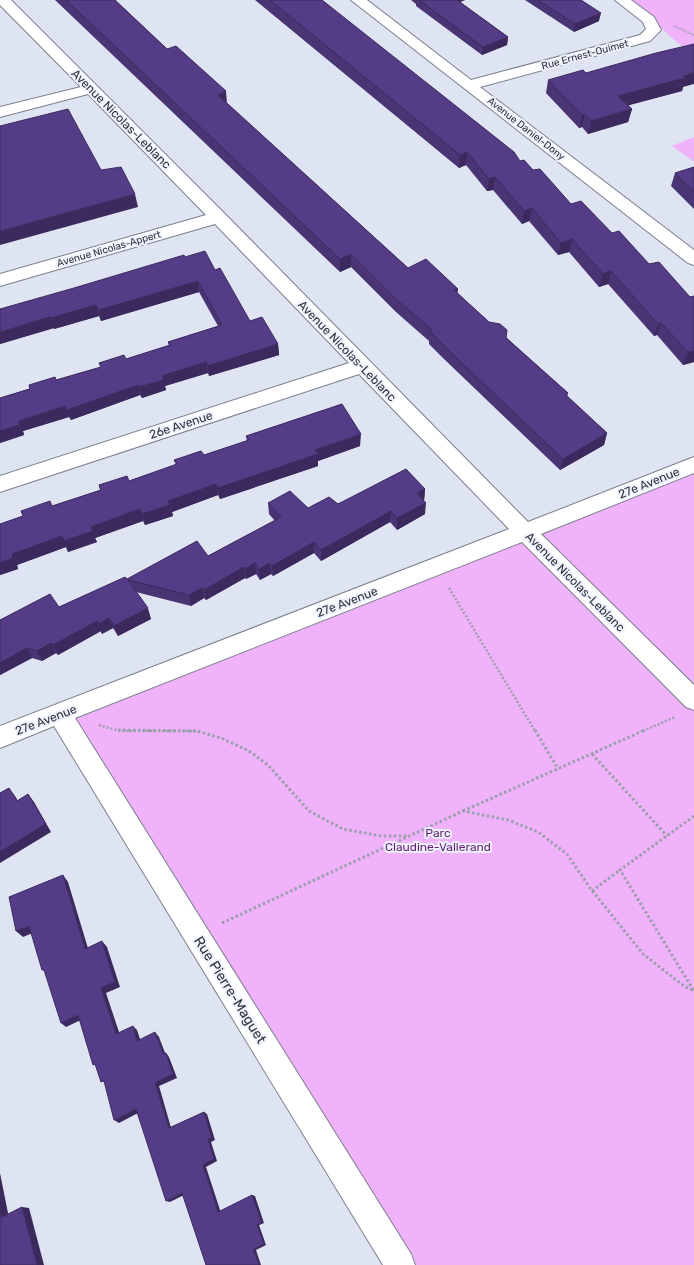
<svg xmlns="http://www.w3.org/2000/svg" width="694" height="1265" viewBox="0 0 694 1265" font-family="Rubik,sans-serif">
  <style>
    .green { fill: #f0b2fb }
    .lines { fill: none; stroke-linecap: round; stroke-linejoin: round }
    .minor-casing { stroke: #7b7f8c; stroke-width: 2 }
    .path-far2 { stroke: #9b9faa; stroke-width: 2; stroke-dasharray: 1.5 1.5; stroke-linecap: butt }
    .path-far1 { stroke: #9b9faa; stroke-width: 2.5; stroke-dasharray: 2 2; stroke-linecap: butt }
    .path { stroke: #9b9faa; stroke-width: 3; stroke-dasharray: 2.5 2.5; stroke-linecap: butt }
    .minor { fill: #fff; fill-rule: evenodd }
    .wall { fill: #493474 }
    .shaded-wall { fill: #3c2a5e }
    .building { fill: #553c87; stroke: #3c2a5e }
    .labels { text-anchor: middle; dominant-baseline: central; stroke-width: 4; stroke-linejoin: round; paint-order: stroke }
    .far-street-label { font-size: 10px; fill: #2f3137; stroke: #edf2fe }
    .street-label { font-size: 12px; fill: #2f3137; stroke: #edf2fe }
    .park-label { font-size: 12px; fill: #671d74; stroke: #edf2fe }
    .near-street-label { font-size: 14px; fill: #2f3137; stroke: #edf2fe }
  </style>
  <rect width="100%" height="100%" fill="#dfe4f3"/>
  <g class="green">
    <path d="M623 0H694V56L672 38 652 19Z"/>
    <path d="M694 137V162L672 146Z"/>
    <path d="M694 464V1265H400L60 715Z"/>
  </g>
  <g class="lines">
    <g class="minor-casing">
      <g id="minor">
        <path d="M0 0H11L224 213 528 522 694 457V473L541 534 694 685V710L686 707 522 542 75 718 411 1254 415 1265H383L54 726 0 748V726L509 529 359 374 0 492V476L349 363 215 224 0 286V274L206 215 88 94 0 117V107L81 87 0 5Z"/>
        <path d="M351 0H367L471 80 640 35 646 29 643 22 615 0H631L654 17 661 30 650 41 480 87 694 250V265L688 263Z"/>
      </g>
    </g>
    <path class="path-far2" d="M674 26 694 35"/>
    <g class="path-far1">
      <path d="M449 588 535 731"/>
      <path d="M99 725 120 731H198"/>
      <path d="M643 731 675 717"/>
    </g>
    <g class="path">
      <path d="M118 730 197 731 221 738 249 751 268 765 309 811 343 829 381 836H407"/>
      <path d="M535 730 558 769"/>
      <path d="M592 754 667 836"/>
      <path d="M463 811 645 730"/>
      <path d="M694 816 620 870 694 991"/>
      <path d="M592 891 620 870"/>
      <path d="M222 923 463 811 508 820 538 832 567 854 590 888 643 954 684 986 694 991"/>
    </g>
    <use href="#minor" class="minor"/>
  </g>
  <g class="wall">
    <path d="M55 0H115L167 49 408 268 458 289 457 293 568 393 567 397 607 433 604 445 560 470 444 359 429 344V341L396 312 351 267 340 272Z"/>
    <path d="M255 0H322L520 161 533 170 571 204 612 233 690 297 694 296V362L683 365 657 335 654 336 608 284 599 287 569 252 558 255 529 221 522 224 493 190 487 191 466 165 459 168Z"/>
    <path d="M411 0H465L460 2 508 37 507 45 482 55 416 6V4Z"/>
    <path d="M525 0H581L599 21 574 32Z"/>
    <path d="M586 73 683 87 682 91 628 105 632 109 628 122 588 134 582 127 579 128 546 93 548 80Z"/>
    <path d="M694 167V209L671 186 675 173Z"/>
    <path d="M185 257 215 270 250 321 278 344 279 355 209 376 208 373 165 386 166 390 142 398 140 395 71 420 69 417 23 431 24 435 0 443V398L56 380 101 367 99 363 126 359 169 346 168 342 218 326 199 292 101 321 99 316 54 329V328L0 344 74 288Z"/>
    <path d="M246 436 360 446 318 461V466L220 499 218 495 172 512 173 516 145 525 143 521 95 538 97 542 68 552 66 547 17 565 18 569 0 575V524L100 490 99 485 129 481 176 465 174 460 204 455 247 441Z"/>
    <path d="M425 489 424 501 425 514 397 530 390 522 321 561 314 553 273 576 271 574 260 580 256 574 246 579 245 578 206 600 204 598 191 606 136 592 151 619 118 636 113 628 102 634 101 631 58 655 56 653 42 661 32 658 0 675V620L59 607 127 579 208 556 275 521 269 514 268 503 308 508Z"/>
  </g>
  <g class="shaded-wall">
    <path d="M453 0H465L452 5Z"/>
    <path d="M601 13 599 21 574 32 575 24Z"/>
    <path d="M508 37 507 45 482 55 483 47Z"/>
    <path d="M694 72V84L683 87 682 91 615 109 618 96Z"/>
    <path d="M226 91 227 104 218 95Z"/>
    <path d="M632 109 628 122 588 134 591 121Z"/>
    <path d="M585 114 582 127 579 128 582 115Z"/>
    <path d="M467 152 466 165 459 168 460 155Z"/>
    <path d="M495 177 493 190 487 191 489 179Z"/>
    <path d="M135 194 138 207 0 245V231Z"/>
    <path d="M532 208 529 221 522 224 524 211Z"/>
    <path d="M572 239 569 252 558 255 561 243Z"/>
    <path d="M351 254V267L340 272V259Z"/>
    <path d="M611 271 608 284 599 287 603 274Z"/>
    <path d="M198 281 199 292 101 321 99 310Z"/>
    <path d="M458 289 456 301 454 290Z"/>
    <path d="M96 305 99 316 54 329 51 318Z"/>
    <path d="M50 317 54 328 0 344V332Z"/>
    <path d="M661 323 657 335 654 336 658 324Z"/>
    <path d="M278 344 279 355 209 376 208 366Z"/>
    <path d="M694 351V362L683 365 688 352Z"/>
    <path d="M206 362 208 373 165 386 166 390 142 398 139 387 162 376Z"/>
    <path d="M138 385 140 395 71 420 67 410Z"/>
    <path d="M65 406 69 417 23 431 24 435 0 443V431L19 421Z"/>
    <path d="M607 433 604 445 560 470 563 459Z"/>
    <path d="M361 434 360 446 318 461V466L220 499 218 488 315 450Z"/>
    <path d="M216 484 218 495 172 512 173 516 145 525 142 514 168 501Z"/>
    <path d="M425 489 424 501 417 493Z"/>
    <path d="M426 503 425 514 397 530V518Z"/>
    <path d="M140 509 143 521 95 538 97 542 68 552 64 541 91 527Z"/>
    <path d="M391 511 390 522 321 561V550Z"/>
    <path d="M62 536 66 547 17 565 18 569 0 575V563L12 554Z"/>
    <path d="M314 542V553L273 576 272 566Z"/>
    <path d="M255 563 256 574 246 579 245 569Z"/>
    <path d="M270 563 271 574 260 580 259 569Z"/>
    <path d="M244 567 245 578 206 600 204 590Z"/>
    <path d="M202 588 204 598 191 606 189 595Z"/>
    <path d="M148 608 151 619 118 636 114 626Z"/>
    <path d="M109 618 113 628 102 634 98 624Z"/>
    <path d="M97 621 101 631 58 655 53 645Z"/>
    <path d="M51 643 56 653 42 661 37 651Z"/>
    <path d="M27 648 32 658 0 675V663Z"/>
    <path d="M9 788 15 796 23 809 17 801Z"/>
    <path d="M28 794 34 802 51 832 0 863V852Z"/>
    <path d="M63 875 68 882 90 955 85 949Z"/>
    <path d="M29 926 35 932 23 937 16 931Z"/>
    <path d="M102 941 107 947 120 987 106 993 121 1038 116 1034 101 988Z"/>
    <path d="M78 1015 83 1019 66 1027 61 1023Z"/>
    <path d="M133 1026 137 1030 142 1045 137 1041Z"/>
    <path d="M155 1032 159 1037 167 1058 163 1054Z"/>
    <path d="M166 1053 169 1057 177 1078 159 1086 172 1131 169 1128 155 1083Z"/>
    <path d="M136 1109 140 1112 119 1123 114 1120Z"/>
    <path d="M204 1112 207 1114 215 1140 211 1142 217 1161 206 1167 221 1213 218 1212 203 1165Z"/>
    <path d="M0 1173 9 1218 2 1217 0 1209Z"/>
    <path d="M182 1193 186 1194 170 1202 166 1201Z"/>
    <path d="M252 1195 255 1196 264 1223 259 1225 266 1245 256 1250 261 1265H259L253 1250 257 1225Z"/>
    <path d="M22 1207 29 1208 44 1265H37Z"/>
  </g>
  <g class="building">
    <path d="M66 0H115L167 49 176 46 226 91 218 95 408 268 426 259 458 289 454 290 489 322 500 324 507 330 506 338 568 393 566 395 607 433 563 459 445 347 430 331 432 330 397 300 351 254 340 259Z"/>
    <path d="M270 0H322L514 152 520 161 524 160 533 170 540 169 571 204 581 201 612 233 619 231 649 264 659 262 690 297 694 296V351L688 352 661 323 658 324 611 271 603 274 572 239 561 243 532 208 524 211 495 177 489 179 467 152 460 155Z"/>
    <path d="M419 0H457L508 37 483 47Z"/>
    <path d="M538 0H581L601 13 575 24Z"/>
    <path d="M694 44V72L682 75 685 78 618 96 632 109 591 121 585 114 582 115 548 80 583 70 586 73 656 53Z"/>
    <path d="M68 109 101 170 121 167 135 194 0 231V126Z"/>
    <path d="M694 167V192L675 173Z"/>
    <path d="M205 251 215 270 220 268 250 321 262 317 278 344 208 366 206 362 162 376 164 380 139 387 138 385 67 410 65 406 19 421 20 425 0 431V398L30 389 29 385 55 377 56 380 101 367 99 363 124 355 126 359 170 345 168 342 222 325 198 281 99 310 96 305 51 318 50 317 0 332V309L74 288 184 255 185 257Z"/>
    <path d="M342 404 361 434 315 450 318 454 218 488 216 484 168 501 170 505 142 514 140 509 91 527 93 531 64 541 62 536 12 554 13 558 0 563V524L23 516 21 511 50 501 52 506 101 490 99 485 127 476 129 481 177 464 174 460 201 451 204 455 249 440 246 436Z"/>
    <path d="M406 469 425 489 417 493 426 503 397 518 391 511 321 550 314 542 272 566 270 563 259 569 255 563 245 569 244 567 204 590 202 588 189 595 128 580 148 608 114 626 109 618 98 624 97 621 53 645 51 643 37 651 27 648 0 663V620L50 594 59 607 125 577 127 579 197 541 208 556 281 517 268 503 290 491 308 508 329 497 338 504Z"/>
    <path d="M9 788 17 801 28 794 46 824 0 852V793Z"/>
    <path d="M63 875 85 949 102 941 115 982 101 988 116 1034 133 1026 137 1041 155 1032 163 1054 166 1053 173 1074 155 1083 169 1128 204 1112 212 1138 208 1139 214 1159 203 1165 218 1212 252 1195 262 1223 257 1225 264 1244 253 1250 259 1265H206L182 1193 166 1201 136 1109 114 1120 104 1081 101 1082 95 1064 93 1065 78 1015 61 1023 44 970H42L29 926 16 931 9 897Z"/>
    <path d="M22 1207 37 1265H0V1209L2 1217Z"/>
  </g>
  <g class="labels">
    <g class="far-street-label">
      <text transform="translate(585 55) rotate(-15)">Rue Ernest-Ouimet</text>
      <text transform="translate(526 129) rotate(38)">Avenue Daniel-Dony</text>
      <text transform="translate(109 249) rotate(-16)">Avenue Nicolas-Appert</text>
    </g>
    <g class="street-label">
      <text transform="translate(121 119) rotate(45)">Avenue Nicolas-Leblanc</text>
      <text transform="translate(347 351) rotate(46)">Avenue Nicolas-Leblanc</text>
      <text transform="translate(181 425) rotate(-18)">26e Avenue</text>
      <text transform="translate(649 483) rotate(-22)">27e Avenue</text>
      <text transform="translate(575 582) rotate(45)">Avenue Nicolas-Leblanc</text>
      <text transform="translate(347 602) rotate(-21)">27e Avenue</text>
      <text transform="translate(46 720) rotate(-21)">27e Avenue</text>
    </g>
    <g class="park-label">
      <text x="438" y="833">Parc<tspan x="438" dy="14">Claudine-Vallerand</tspan></text>
    </g>
    <g class="near-street-label">
      <text transform="translate(230 990) rotate(58)">Rue Pierre-Maguet</text>
    </g>
  </g>
</svg>
